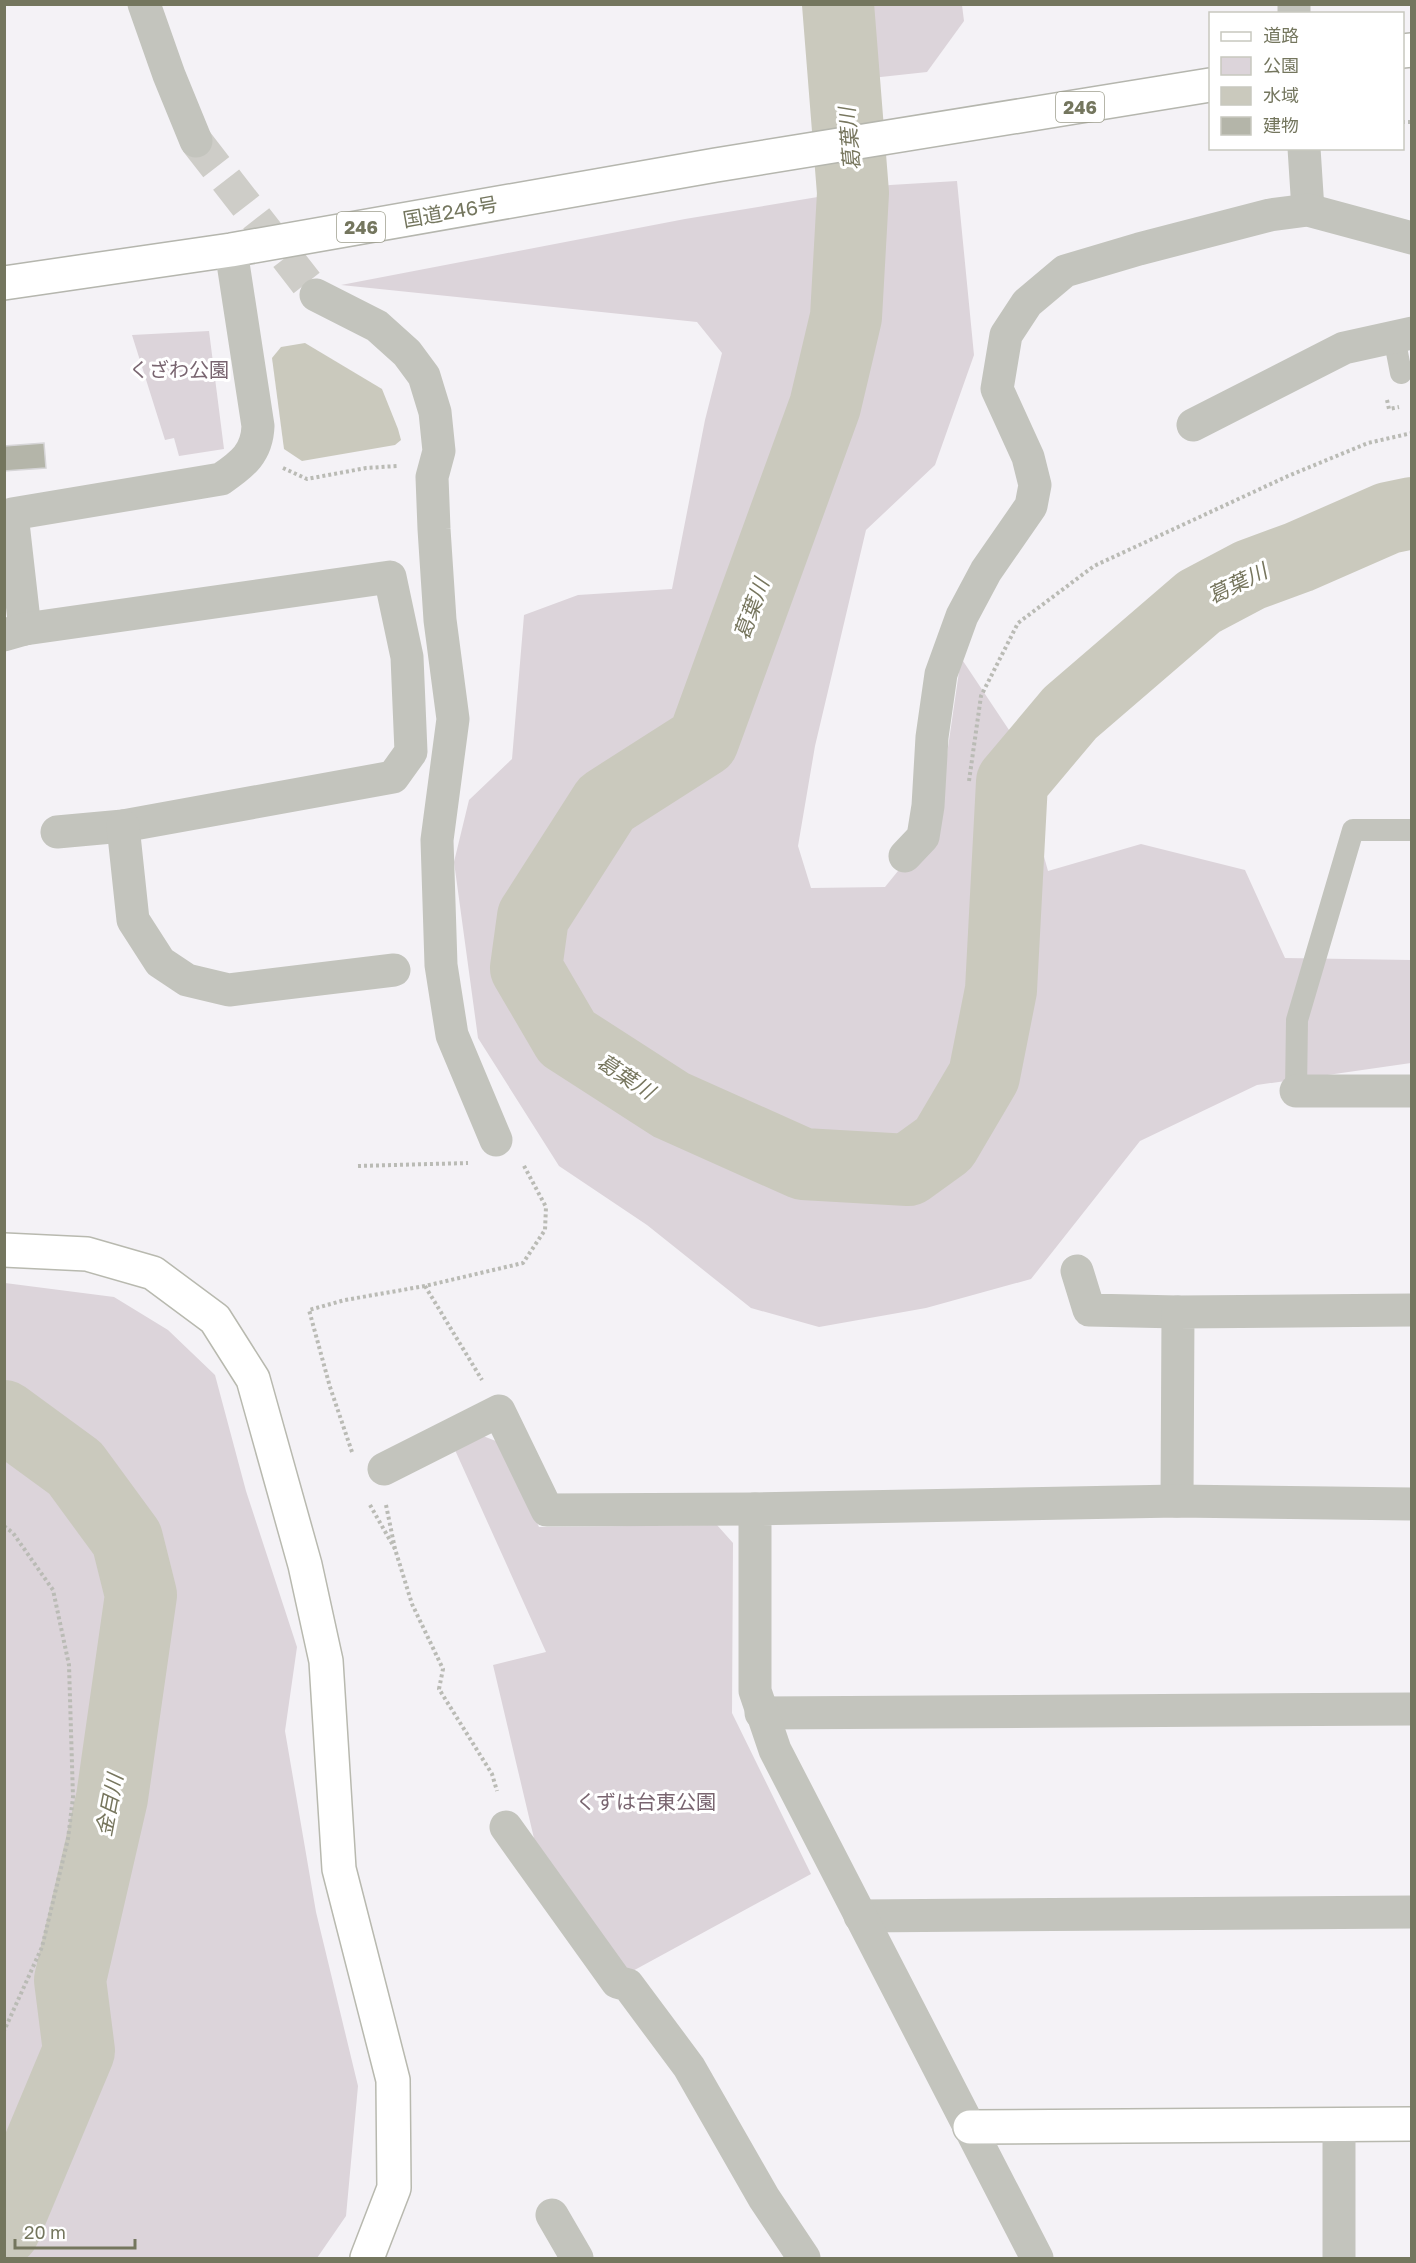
<svg xmlns="http://www.w3.org/2000/svg" width="1416" height="2263" viewBox="0 0 1416 2263" font-family="'Golos Text','Noto Sans JP',sans-serif">
  <style>
    .green { fill: #dcd4da }
    .water { fill: #cac9bd }
    .lines { fill: none; stroke-linecap: round; stroke-linejoin: round }
    .river { stroke: #cac9bd; stroke-width: 72 }
    .building { fill: #b4b5a9; stroke: #d6d5d7; stroke-width: 1.5 }
    .street-tunnel { stroke: #cecdc8; stroke-width: 33; stroke-dasharray: 33 16; stroke-linecap: butt }
    .secondary-casing { stroke: #b8b9af; stroke-width: 36 }
    .highway-casing { stroke: #b5b6ae; stroke-width: 36 }
    .path { stroke: #babbb5; stroke-width: 4; stroke-dasharray: 3 3; stroke-linecap: butt }
    .lane { stroke: #c3c4bd; stroke-width: 22 }
    .street { stroke: #c3c4bd; stroke-width: 33 }
    .secondary { stroke: #fff; stroke-width: 33 }
    .highway { stroke: #fff; stroke-width: 33 }
    .labels { text-anchor: middle; dominant-baseline: central; stroke-width: 6; stroke-linejoin: round; paint-order: stroke }
    .shield { fill: #fff; stroke: #9e9f8e; stroke-width: 1.5 }
    .shield-label { font-size: 18px; font-weight: bold; fill: #74765e }
    .street-label { font-size: 20px; fill: #74765e; stroke: #fff }
    .park-label { font-size: 20px; fill: #796570; stroke: #fff }
    .water-label { font-size: 21px; font-style: italic; fill: #77765e; stroke: #fff }
  </style>
  <rect width="100%" height="100%" fill="#f4f2f6"/>
  <g class="green">
    <path d="M818 5H962L964 21 927 72 853 80 833 49Z"/>
    <path d="M957 181 974 355 935 465 866 530 815 746 798 846 811 888 885 887 937 823 961 658 1009 730 1048 871 1141 844 1245 870 1285 958 1411 960V1063L1257 1085 1140 1141 1031 1279 926 1308 819 1327 751 1308 647 1225 559 1166 478 1038 454 862 469 800 512 759 524 615 578 595 672 589 705 420 722 353 697 322 341 285 685 219 890 185Z"/>
    <path d="M209 331 224 449 179 456 174 438 165 440 132 335Z"/>
    <path d="M5 1283 114 1297 168 1330 215 1375 246 1491 297 1647 285 1731 316 1912 358 2086 346 2216 317 2258H5Z"/>
    <path d="M483 1436 501 1443 539 1527 717 1525 733 1543 732 1713 811 1874 629 1973 537 1851 493 1665 546 1652 455 1450Z"/>
  </g>
  <path class="water" d="M305 343 382 389 398 429 401 440 395 445 302 461 284 449 272 358 281 347Z"/>
  <g class="lines">
    <g class="river">
      <path d="M838 4 853 193 846 317 825 406 703 741 606 803 533 917 526 968 567 1038 671 1105 803 1164 908 1170 944 1144 984 1076 1001 990 1012 782 1070 713 1199 602 1250 575 1299 557 1388 518 1412 513"/>
      <path d="M4 1416 75 1468 127 1539 141 1595 112 1798 70 1980 79 2051 4 2230"/>
    </g>
  </g>
  <path class="building" d="M44 443 46 468 4 471V446Z"/>
  <g class="lines">
    <path class="street-tunnel" d="M196 141 316 295"/>
    <g class="secondary-casing">
      <g id="secondary">
        <path d="M4 1250 87 1254 153 1273 215 1319 253 1379 305 1565 326 1661 339 1869 393 2080 394 2188 367 2258"/>
        <path d="M970 2127 1412 2124"/>
      </g>
    </g>
    <g class="highway-casing">
      <g id="highway">
        <path d="M1402 51 1412 50"/>
        <path d="M4 283 231 250 716 165 1210 85"/>
      </g>
    </g>
    <g class="path">
      <path d="M1402 122H1412"/>
      <path d="M1387 400 1389 409 1399 407"/>
      <path d="M283 468 307 479 366 468 397 466"/>
      <path d="M969 781 981 696 1018 623 1094 566 1288 476 1368 443 1412 433"/>
      <path d="M358 1166 468 1163"/>
      <path d="M425 1286 482 1380"/>
      <path d="M352 1452 330 1387 309 1310 345 1300 425 1286 523 1263 545 1230 546 1207 523 1164"/>
      <path d="M370 1505 395 1549"/>
      <path d="M386 1505 395 1549 412 1604 443 1669 439 1689 492 1774 497 1791"/>
      <path d="M4 1526 13 1533 53 1590 69 1665 73 1797 68 1839 42 1947 4 2031"/>
    </g>
    <g class="lane">
      <path d="M1394 337 1401 373"/>
      <path d="M1296 1091 1297 1020 1353 830H1412"/>
    </g>
    <g class="street">
      <path d="M144 4 169 75 196 141"/>
      <path d="M1294 4V14"/>
      <path d="M1304 148 1308 210"/>
      <path d="M316 295 377 326 407 353 424 376 435 412 439 451 432 477 434 529 440 620 453 719 437 840 441 965 452 1035 496 1140"/>
      <path d="M1193 425 1344 348 1412 333"/>
      <path d="M25 629 12 514 221 479C243 464 257 453 258 426L231 250"/>
      <path d="M4 635 25 629 390 577 407 657 411 752 393 777 123 826 57 832"/>
      <path d="M123 826 133 920 160 962 187 980 229 990 394 970"/>
      <path d="M905 856 923 837 928 806 932 737 941 674 962 616 986 571 1031 506 1035 485 1028 457 997 389 1006 335 1027 303 1065 271 1139 249 1270 215 1308 210 1412 238"/>
      <path d="M1296 1091H1412"/>
      <path d="M1077 1271 1089 1310 1178 1312"/>
      <path d="M384 1469 499 1411 547 1510 755 1509"/>
      <path d="M1177 1501 1178 1312 1412 1310"/>
      <path d="M761 1713 1412 1709"/>
      <path d="M506 1827 617 1982 628 1985 689 2067 764 2198 804 2258"/>
      <path d="M860 1916 1412 1912"/>
      <path d="M552 2215 577 2258"/>
      <path d="M1037 2258 775 1750 755 1691V1509L1177 1501 1412 1504"/>
      <path d="M1339 2258V2125"/>
    </g>
    <use href="#secondary" class="secondary"/>
    <use href="#highway" class="highway"/>
  </g>
  <g class="labels">
    <g class="shield">
      <rect x="1056" y="92" width="48" height="30" rx="4.5"/>
      <rect x="337" y="212" width="48" height="30" rx="4.5"/>
    </g>
    <g class="shield-label">
      <text x="1080" y="107">246</text>
      <text x="361" y="227">246</text>
    </g>
    <g class="street-label">
      <text transform="translate(450 211) rotate(-10)">国道246号</text>
    </g>
    <g class="park-label">
      <text x="179" y="369">くざわ公園</text>
      <text x="646" y="1801">くずは台東公園</text>
    </g>
    <g class="water-label">
      <text transform="translate(849 139) rotate(-95)">葛葉川</text>
      <text transform="translate(1237 583) rotate(-26)">葛葉川</text>
      <text transform="translate(751 609) rotate(-70)">葛葉川</text>
      <text transform="translate(626 1076) rotate(33)">葛葉川</text>
      <text transform="translate(109 1805) rotate(-79)">金目川</text>
    </g>
  </g>
  <rect width="1416" height="2263" fill="none" stroke="#74765e" stroke-width="12"/>
  <rect x="1209" y="12" width="195" height="138" fill="#ffffff" stroke="#c7c8bf" stroke-width="1.5"/>
  <rect x="1221" y="32" width="30" height="9" fill="#ffffff" stroke="#c7c8bf" stroke-width="1.5"/>
  <text x="1263" y="42" font-size="18" fill="#74765e">道路</text>
  <rect x="1221" y="57" width="30" height="18" fill="#dcd4da" stroke="#c7c8bf" stroke-width="1.5"/>
  <text x="1263" y="72" font-size="18" fill="#74765e">公園</text>
  <rect x="1221" y="87" width="30" height="18" fill="#cac9bd" stroke="#c7c8bf" stroke-width="1.5"/>
  <text x="1263" y="102" font-size="18" fill="#74765e">水域</text>
  <rect x="1221" y="117" width="30" height="18" fill="#b4b5a9" stroke="#c7c8bf" stroke-width="1.5"/>
  <text x="1263" y="132" font-size="18" fill="#74765e">建物</text>
  <path d="M15 2239v9h120v-9" fill="none" stroke="#74765e" stroke-width="3"/>
  <text x="24" y="2239" font-size="18" fill="#74765e" stroke="#ffffff" stroke-width="4.5" paint-order="stroke">20 m</text>
</svg>
